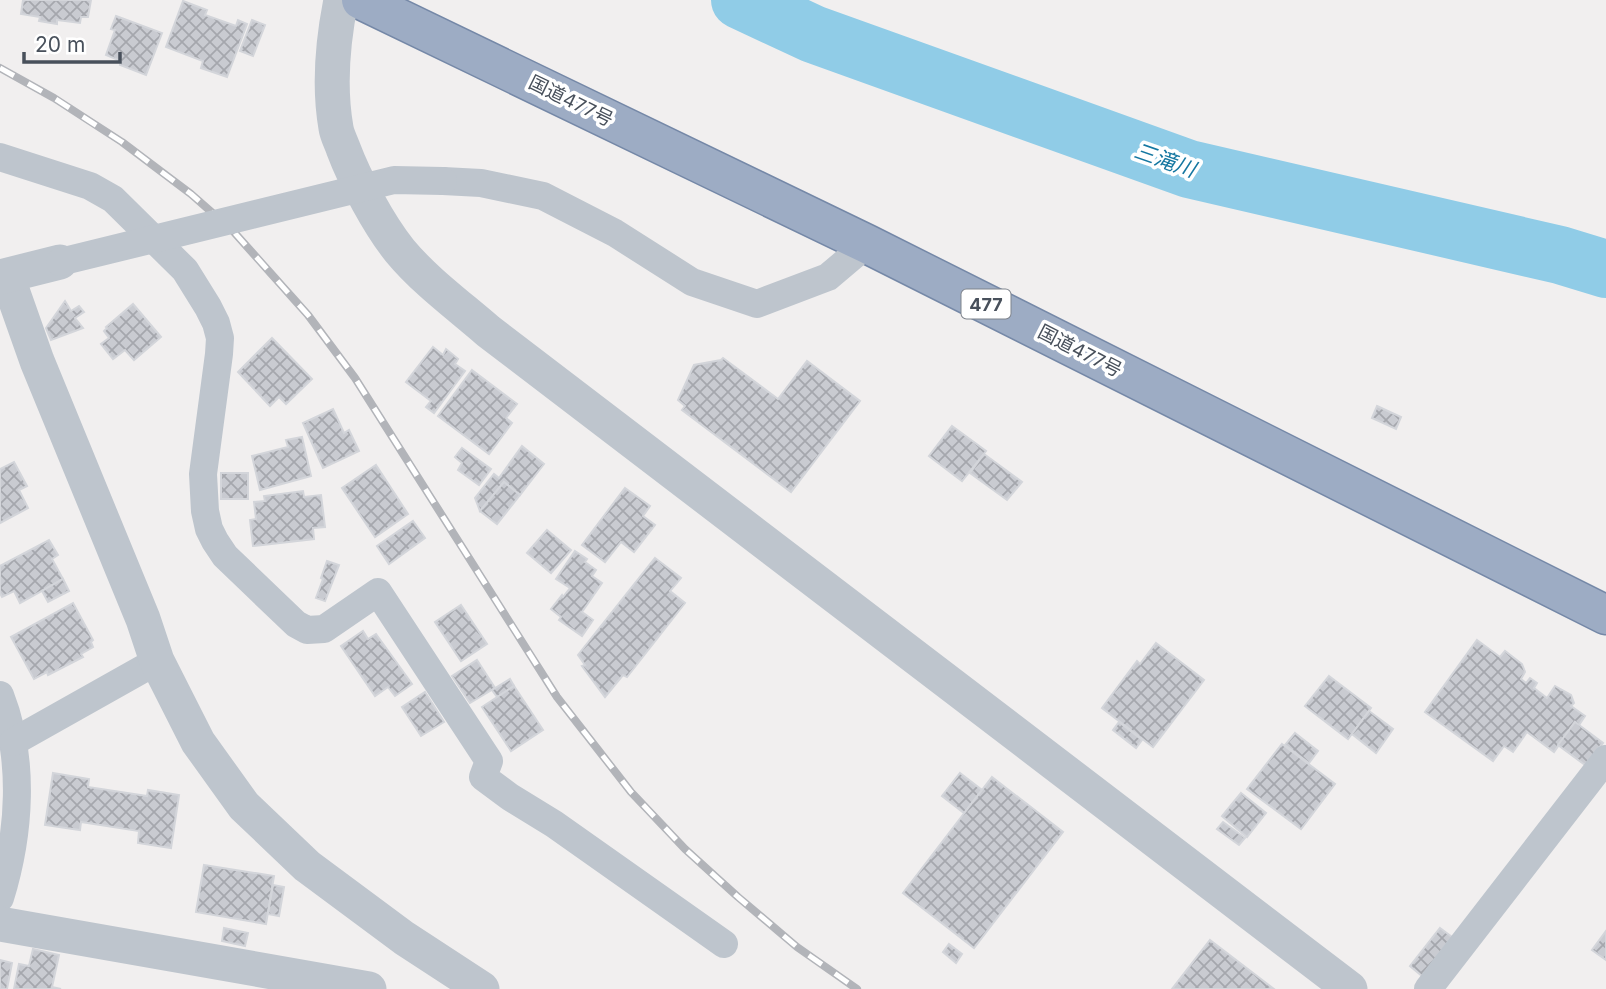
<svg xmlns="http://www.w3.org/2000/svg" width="1606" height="989" viewBox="0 0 1606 989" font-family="Inter,'Noto Sans JP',sans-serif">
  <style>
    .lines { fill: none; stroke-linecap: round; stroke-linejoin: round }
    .river { stroke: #90cce7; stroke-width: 58 }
    .building { fill: url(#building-cross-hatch); stroke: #d3d5da; stroke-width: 2 }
    .trunk-casing { stroke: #7588a7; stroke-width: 41 }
    .minor { stroke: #bec5cd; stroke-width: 28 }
    .tertiary { stroke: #bec5cd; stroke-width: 35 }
    .trunk { stroke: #9dacc4; stroke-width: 38 }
    .rail-casing { stroke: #b2b4b9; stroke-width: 8 }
    .rail { stroke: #fff; stroke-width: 5; stroke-dasharray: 16; stroke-linecap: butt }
    .minor-bridge { stroke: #bec5cd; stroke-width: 28 }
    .labels { text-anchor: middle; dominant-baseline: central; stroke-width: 7; stroke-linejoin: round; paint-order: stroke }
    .shield { fill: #fff; stroke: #7f848c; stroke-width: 2 }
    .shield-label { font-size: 18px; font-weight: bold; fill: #48505b }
    .street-label { font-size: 19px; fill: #48505b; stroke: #fff }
    .water-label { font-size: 21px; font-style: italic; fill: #1577a1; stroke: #fff }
  </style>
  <defs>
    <pattern id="building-cross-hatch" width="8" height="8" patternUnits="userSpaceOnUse" patternTransform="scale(1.75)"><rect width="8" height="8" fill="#c9cbd1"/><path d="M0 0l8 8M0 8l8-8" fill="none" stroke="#a5a7ad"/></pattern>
  </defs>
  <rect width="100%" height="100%" fill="#f1efef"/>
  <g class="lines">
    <path class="river" d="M740 0 813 34 1189 169 1560 255 1606 269"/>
  </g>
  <g class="building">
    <path d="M23 0H91L88 17H81L80 23 57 20V24L39 21 40 17 21 14Z"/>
    <path d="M183 1 207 10 205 15 236 26 238 20 247 24 227 77 201 68 203 61 166 47Z"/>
    <path d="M116 16 162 33 146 75 120 65 121 61 106 55 115 30 111 29Z"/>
    <path d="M252 20 265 25 253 56 240 51Z"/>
    <path d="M65 301 71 311 79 306 84 312 75 318 83 328 51 340 46 328Z"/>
    <path d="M133 304 161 337 134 360 125 350 113 359 101 344 109 338 104 331 107 328 106 327Z"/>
    <path d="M272 338 312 379 286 404 279 397 270 406 238 372Z"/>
    <path d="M433 347 443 355 446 349 458 359 455 364 465 371 434 413 426 407 431 401 406 382Z"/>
    <path d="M723 358 778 399 807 361 860 401 791 492 682 410 685 406 678 400 694 365 721 360Z"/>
    <path d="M472 370 517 404 506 418 512 423 489 454 438 416Z"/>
    <path d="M1377 406 1401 417 1396 429 1372 418Z"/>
    <path d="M333 409 344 433 349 430 359 451 323 468 303 423Z"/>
    <path d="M952 426 986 451 962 481 929 456Z"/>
    <path d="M302 437 311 476 260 490 252 456 288 447 286 440Z"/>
    <path d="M522 446 544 464 520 495 504 482 480 511 475 498 494 474 499 478Z"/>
    <path d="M462 448 491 469 479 485 458 470 462 463 455 457Z"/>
    <path d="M984 454 1022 482 1007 500 970 473Z"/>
    <path d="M14 462 27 486 19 490 28 508 0 523V469Z"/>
    <path d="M376 465 408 514 375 537 342 488Z"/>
    <rect x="221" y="473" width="27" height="26"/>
    <path d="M504 482 520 495 497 524 480 511Z"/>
    <path d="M625 488 650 506 643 516 655 525 634 552 621 542 605 562 582 545Z"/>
    <path d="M303 491 304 497 321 495 325 527 313 528 314 539 253 546 250 520 256 519 254 502 265 501 264 496Z"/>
    <path d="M413 521 425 538 389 564 377 546Z"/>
    <path d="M547 530 571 550 551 573 527 553Z"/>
    <path d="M49 540 58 555 52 559 63 579 20 603 14 591 2 597 0 593V566Z"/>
    <path d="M575 551 587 559 585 562 596 570 592 576 602 583 582 612 593 620 582 636 559 620 561 617 551 609 562 595 563 597 570 588 556 579Z"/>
    <path d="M655 558 681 578 670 591 685 603 627 677 623 675 605 697 582 666 585 665 578 655Z"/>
    <path d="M327 561 339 565 325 601 316 598 323 579 321 578Z"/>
    <path d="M63 579 69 591 48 602 42 591Z"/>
    <path d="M73 603 93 640 91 642 93 647 81 654 83 657 48 675 47 672 34 679 11 637Z"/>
    <path d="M461 605 487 644 461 661 435 622Z"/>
    <path d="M363 631 368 639 376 634 412 684 395 696 388 687 375 696 341 646Z"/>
    <path d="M1477 640 1500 657 1505 651 1522 664 1525 672 1521 679 1526 683 1530 678 1537 683 1534 688 1547 698 1555 686 1571 695 1574 703 1571 706 1585 716 1579 725 1575 722 1554 752 1527 732 1513 752 1504 746 1493 761 1425 712Z"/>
    <path d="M1156 643 1204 680 1153 747 1102 708 1137 661 1140 664Z"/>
    <path d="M477 660 495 688 470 703 452 676Z"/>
    <path d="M1329 676 1371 708 1348 739 1305 706Z"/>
    <path d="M510 679 514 686 497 697 492 690Z"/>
    <path d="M514 686 543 730 511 751 482 707Z"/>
    <path d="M425 692 444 722 421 736 402 707Z"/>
    <path d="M1369 711 1393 729 1376 753 1352 734Z"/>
    <path d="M1119 722 1142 740 1136 748 1113 730Z"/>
    <path d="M1575 722 1603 743 1585 765 1558 745Z"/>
    <path d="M1295 733 1318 751 1309 763 1285 745Z"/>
    <path d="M1282 744 1335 784 1301 829 1247 789Z"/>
    <path d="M53 773 89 779 88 787 147 796 148 790 179 795 171 848 138 843 139 831 81 822 80 830 45 825Z"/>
    <path d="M960 773 982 790 964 813 942 796Z"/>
    <path d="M992 777 1063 832 974 948 903 893Z"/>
    <path d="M1241 793 1266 813 1247 837 1222 816Z"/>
    <path d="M1223 822 1245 838 1239 845 1217 829Z"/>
    <path d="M204 865 274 876 266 924 196 912Z"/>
    <path d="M273 885 284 887 279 916 268 914Z"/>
    <path d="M224 928 248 933 245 946 222 941Z"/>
    <path d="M1440 928 1452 937 1422 976 1410 966Z"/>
    <path d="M1606 931V960L1592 950Z"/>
    <path d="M1210 940 1274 989H1172Z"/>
    <path d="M949 944 962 954 956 963 943 952Z"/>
    <path d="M33 949 59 955 52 987 61 989H14L19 964 29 966Z"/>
    <path d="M0 960 12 963 7 989H0Z"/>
  </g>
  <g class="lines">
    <g class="trunk-casing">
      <path id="trunk" d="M361 0 867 244 1606 615"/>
    </g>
    <g class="minor">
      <path d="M0 157 90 186 113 199 185 270 208 307 216 323 220 338 219 354 203 474 205 511 209 529 215 541 225 556 296 624 307 630 324 629 378 592 489 761 483 777 510 797 554 824 724 944"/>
      <path d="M443 181 481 183 543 196 615 233 692 282 757 304 828 277 867 244"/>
      <path d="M0 695C25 759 20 833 0 898"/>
      <path d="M13 742 157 661"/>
      <path d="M1428 989 1606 759"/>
    </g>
    <g class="tertiary">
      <path d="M341 0C333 40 329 88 336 128 337 135 341 142 343 148 355 180 379 225 400 251 425 281 458 305 488 331L1350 989"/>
      <path d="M7 276 37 361 143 619 157 661 198 742 244 806 307 866 404 938 482 989"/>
      <path d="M0 277 60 262"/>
      <path d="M0 924 369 989"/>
    </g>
    <use href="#trunk" class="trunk"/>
    <g class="rail-casing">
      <path id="rail" d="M0 68 54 98 122 142 191 194 233 231 308 315 355 378 557 697 631 792 685 849 738 897 797 947 857 989"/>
    </g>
    <use href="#rail" class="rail"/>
    <path class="minor-bridge" d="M60 262 394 180 443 181"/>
  </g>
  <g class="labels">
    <rect class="shield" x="961.5" y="289.5" width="49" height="29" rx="5"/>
    <g class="shield-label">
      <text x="986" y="304">477</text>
    </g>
    <g class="street-label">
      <text transform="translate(571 101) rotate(26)">国道477号</text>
      <text transform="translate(1080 351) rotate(27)">国道477号</text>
    </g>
    <g class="water-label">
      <text transform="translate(1165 160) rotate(19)">三滝川</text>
    </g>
  </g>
  <path d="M24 52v10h96v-10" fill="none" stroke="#48505b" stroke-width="3.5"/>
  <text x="35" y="52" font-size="21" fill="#48505b" stroke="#ffffff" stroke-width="5" paint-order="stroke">20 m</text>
</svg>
